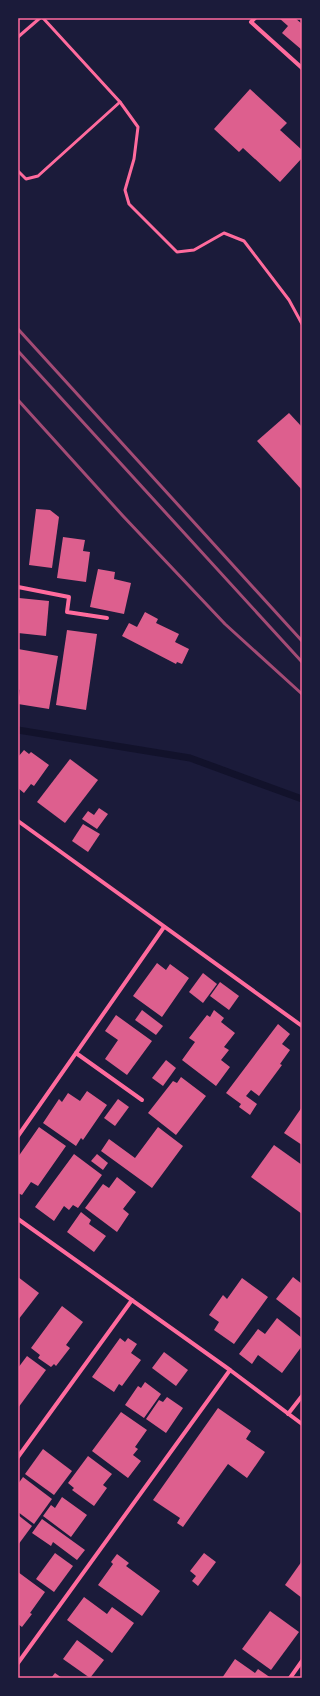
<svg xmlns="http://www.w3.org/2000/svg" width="320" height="1696" viewBox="0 0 320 1696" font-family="'Fira Sans',sans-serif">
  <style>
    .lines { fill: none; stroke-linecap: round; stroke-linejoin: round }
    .stream { stroke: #12122b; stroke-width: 7 }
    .building { fill: #dd5f8e }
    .service { stroke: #ff6b9d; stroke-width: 3 }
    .minor { stroke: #ff6b9d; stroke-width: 4 }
    .rail { stroke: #a44b75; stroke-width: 3 }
    .neatline { fill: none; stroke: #ff6b9d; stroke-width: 1.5 }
  </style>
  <rect width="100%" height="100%" fill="#1b1b3a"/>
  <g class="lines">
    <path class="stream" d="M18 730 190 758 302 799"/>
  </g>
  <g class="building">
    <path d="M279 18H295L302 24V50L282 33 288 26Z"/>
    <path d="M250 89 287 123 280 130 302 150V158L280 182 243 148 239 152 214 129Z"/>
    <path d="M289 413 302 427V490L257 441Z"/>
    <path d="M36 509 50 510 59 517 52 568 29 565Z"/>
    <path d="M63 537 85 540 83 551 90 552 86 582 57 578Z"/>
    <path d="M98 569 115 572 114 579 131 583 124 614 90 607Z"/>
    <path d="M19 598 49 601 46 636 18 633Z"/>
    <path d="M145 612 158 619 156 623 179 634 175 642 189 649 182 664 177 662 176 664 122 636 129 623 137 627Z"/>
    <path d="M67 630 97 634 86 710 56 705Z"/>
    <path d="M18 649 58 656 49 709 18 704 20 690 18 689Z"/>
    <path d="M24 750 29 754 31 752 49 765 34 786 31 784 24 793 18 788V757Z"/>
    <path d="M70 759 98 780 65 823 37 802Z"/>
    <path d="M99 808 108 814 97 829 82 819 88 811 94 815Z"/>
    <path d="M83 824 100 834 88 852 72 841Z"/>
    <path d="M157 963 166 970 170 964 189 978 162 1017 133 996Z"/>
    <path d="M203 973 217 984 203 1003 189 992Z"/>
    <path d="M220 982 239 996 229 1010 210 996Z"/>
    <path d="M142 1010 163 1026 156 1035 135 1020Z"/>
    <path d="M214 1010 224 1018 221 1022 235 1033 224 1047 229 1050 221 1060 230 1067 216 1086 182 1060 195 1042 189 1038 207 1015 210 1017Z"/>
    <path d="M116 1015 152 1041 127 1075 105 1059 118 1040 105 1031Z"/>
    <path d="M278 1024 290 1034 282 1044 290 1050 280 1064 282 1065 259 1096 251 1090 246 1096 257 1104 250 1115 239 1107 241 1104 226 1093Z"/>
    <path d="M166 1060 176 1068 163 1086 152 1078Z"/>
    <path d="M181 1077 206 1096 176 1135 148 1113 173 1081 177 1083Z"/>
    <path d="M87 1091 107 1105 83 1140 81 1138 76 1146 43 1123 59 1099 62 1102 68 1093 80 1101Z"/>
    <path d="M118 1099 129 1107 115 1126 104 1118Z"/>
    <path d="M302 1107V1145L284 1133Z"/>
    <path d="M39 1127 66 1146 38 1186 31 1182 22 1195 18 1193V1157Z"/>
    <path d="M158 1127 183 1146 152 1188 101 1151 109 1139 135 1158Z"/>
    <path d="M274 1145 302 1165V1214L251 1177Z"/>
    <path d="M74 1154 102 1175 78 1208 73 1205 69 1210 64 1206 54 1221 35 1207Z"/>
    <path d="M97 1154 108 1163 103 1170 91 1161Z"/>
    <path d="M117 1177 136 1192 123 1209 129 1214 117 1232 85 1208 103 1184 109 1188Z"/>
    <path d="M81 1212 91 1220 89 1224 106 1236 94 1252 67 1232Z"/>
    <path d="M18 1277 39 1293 18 1320Z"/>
    <path d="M293 1277 302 1284V1319L276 1299Z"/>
    <path d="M242 1278 268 1297 234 1344 214 1330 219 1322 209 1315 223 1295 227 1299Z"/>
    <path d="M62 1306 83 1322 66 1345 70 1348 56 1366 54 1364 51 1367 38 1358 40 1355 31 1348Z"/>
    <path d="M277 1318 302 1338V1346L282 1373 258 1355 252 1364 239 1354 258 1329 265 1334Z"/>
    <path d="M120 1338 125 1342 128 1338 137 1344 131 1353 141 1360 122 1386 119 1384 114 1392 92 1377Z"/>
    <path d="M164 1352 188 1370 176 1386 152 1368Z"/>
    <path d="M27 1356 46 1370 18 1408V1368Z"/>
    <path d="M145 1382 161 1394 144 1418 125 1405 138 1386 141 1388Z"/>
    <path d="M167 1397 183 1408 166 1433 146 1419 159 1400 163 1402Z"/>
    <path d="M218 1408 251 1431 246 1439 265 1452 247 1478 228 1464 183 1527 177 1523 180 1518 153 1500Z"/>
    <path d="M121 1412 147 1430 135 1447 138 1449 133 1455 141 1461 128 1478 92 1451Z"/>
    <path d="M43 1449 72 1471 54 1495 25 1474Z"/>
    <path d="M88 1456 112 1474 103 1485 107 1488 94 1506 72 1490 74 1488 68 1483Z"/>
    <path d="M23 1477 52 1499 34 1524 18 1512V1484Z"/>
    <path d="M62 1497 87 1515 71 1537 43 1516 51 1505 55 1508Z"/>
    <path d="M18 1515 32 1526 18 1545Z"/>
    <path d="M42 1519 85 1550 77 1560 53 1542 51 1546 32 1533Z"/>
    <path d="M55 1553 73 1566 54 1592 36 1579Z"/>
    <path d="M204 1553 216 1562 198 1586 192 1581 196 1576 190 1571Z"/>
    <path d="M117 1554 129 1563 126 1566 160 1591 142 1616 98 1585 113 1564 111 1562Z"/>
    <path d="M302 1561V1598L285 1585Z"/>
    <path d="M18 1572 45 1592 30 1613 32 1614 22 1627 18 1624Z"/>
    <path d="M84 1597 107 1614 112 1607 134 1623 112 1653 67 1620Z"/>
    <path d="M270 1611 299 1632 271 1670 242 1649Z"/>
    <path d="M77 1640 104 1660 90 1678 63 1659Z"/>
    <path d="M235 1659 255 1673 258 1669 271 1678H222Z"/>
    <path d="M55 1673 62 1678H51Z"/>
  </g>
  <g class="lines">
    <g class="service">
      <path d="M43 18 120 102 138 127 134 159 125 190 129 204 177 252 194 250 224 233 244 241 289 300 302 324"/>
      <path d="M18 37 40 18"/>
      <path d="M18 171 26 179 38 176 120 102"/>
    </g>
    <g class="minor">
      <path d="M255 18 251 22 302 68"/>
      <path d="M18 587 69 597 67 612 107 618"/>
      <path d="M18 821 302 1026"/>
      <path d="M76 1053 142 1100"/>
      <path d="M18 1136 164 927"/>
      <path d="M18 1219 230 1370 302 1424"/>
      <path d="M288 1414 302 1396"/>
      <path d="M18 1457 132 1300"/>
      <path d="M18 1663 230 1370"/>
      <path d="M290 1678 302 1661"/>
    </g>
    <g class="rail">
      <path d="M18 329 302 641"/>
      <path d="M18 351 302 662"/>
      <path d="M18 400 123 516 225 624 302 694"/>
    </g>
  </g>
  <rect width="320" height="1696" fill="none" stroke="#1b1b3a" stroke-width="38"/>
  <rect x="19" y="19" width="282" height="1658" class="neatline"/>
</svg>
